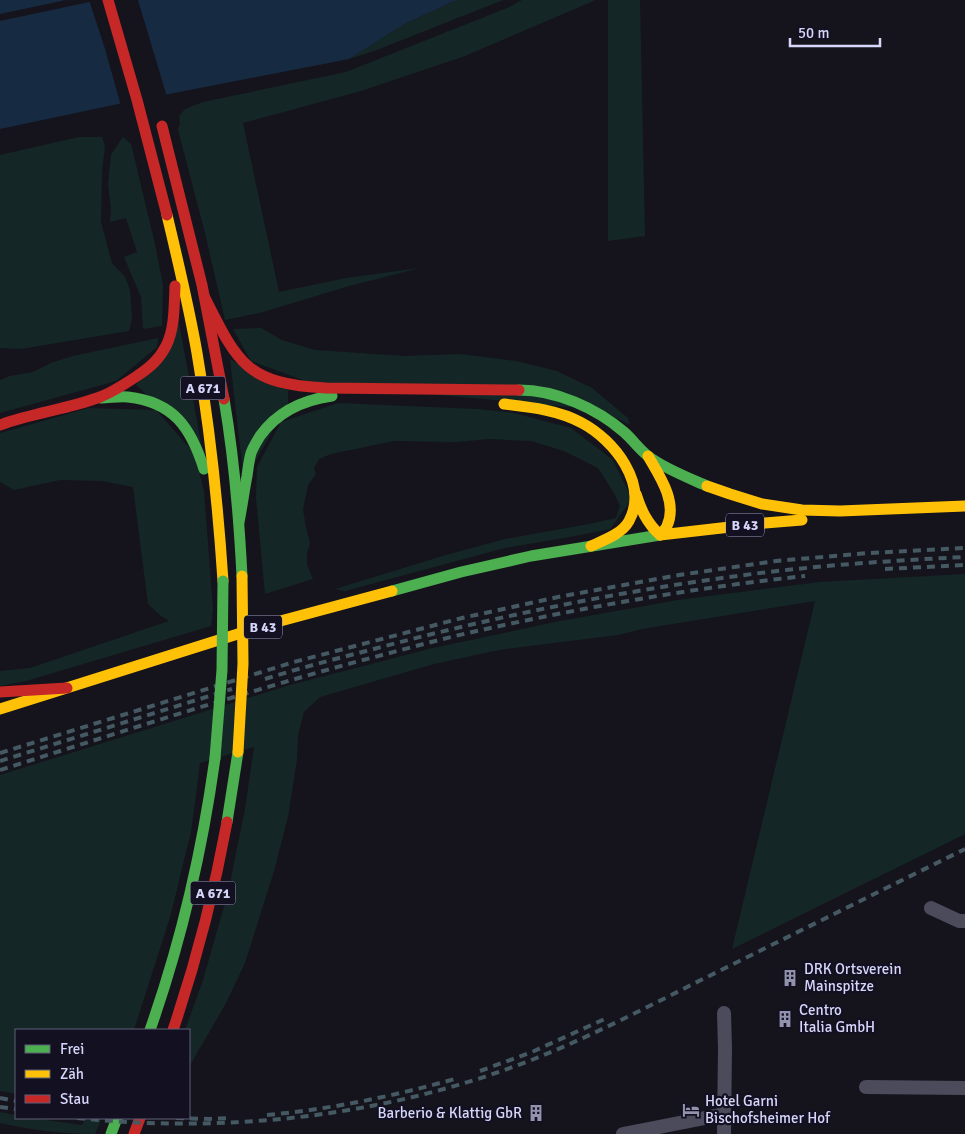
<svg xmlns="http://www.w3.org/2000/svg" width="965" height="1134" viewBox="0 0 965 1134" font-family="Signika,sans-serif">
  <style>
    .green { fill: #142726 }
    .water { fill: #162b42 }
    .pier { fill: #15141d }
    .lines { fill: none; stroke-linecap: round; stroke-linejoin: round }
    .street { stroke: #4b4b5c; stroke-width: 14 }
    .fast { stroke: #4caf50; stroke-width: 11 }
    .slow { stroke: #ffc107; stroke-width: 11 }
    .jam { stroke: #c62828; stroke-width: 11 }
    .rail { stroke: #455963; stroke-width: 4; stroke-dasharray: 8 6; stroke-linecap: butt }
    .fast-bridge { stroke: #4caf50; stroke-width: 11 }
    .slow-bridge { stroke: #ffc107; stroke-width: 11 }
    .labels { text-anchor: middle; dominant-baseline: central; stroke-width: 4.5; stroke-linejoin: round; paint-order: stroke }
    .shield { fill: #121021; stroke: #9b9bb9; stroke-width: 1 }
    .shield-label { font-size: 14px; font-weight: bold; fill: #d6d6fa }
    .poi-label { font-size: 15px; fill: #d6d6fa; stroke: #121021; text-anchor: start }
  </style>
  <rect width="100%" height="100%" fill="#15141d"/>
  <g class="green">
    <path d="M457 0H503L377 50 349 59 406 23Z"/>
    <path d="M522 0H596L465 56 361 91 243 123 279 292 346 278 420 268 349 286 263 312 225 320 205 233 178 130 180 123 179 116 185 109 203 102 346 72 507 8Z"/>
    <path d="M608 0H640L645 236 608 241Z"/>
    <path d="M79 137H102L105 146 102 172 101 222 112 263 125 277 130 290 132 319 129 331 21 349 0 348V155Z"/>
    <path d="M123 137 131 144 155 244 163 285 162 326 143 329 141 297 124 257 137 252 126 218 110 222 111 210 108 183 111 155Z"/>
    <path d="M179 323 201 443 136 385Z"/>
    <path d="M261 328 282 340 315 350 404 356 459 354 516 361 557 371 592 388 628 418 630 425 601 410 311 383 251 361 233 329Z"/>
    <path d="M158 338 157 347 116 381 0 413V380L10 376 33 372 51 363 73 356Z"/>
    <path d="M230 359 288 390V403L244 482Z"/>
    <path d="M338 403 477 409 514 413 571 428 613 460 632 499 610 529 575 536 505 548 345 591 335 589 446 555 505 539 589 524 616 518 620 506 614 493 598 468 564 451 531 441 490 439 456 442 394 441 331 454 319 459 314 468 316 474 308 485 303 509 306 528 310 543 307 553V565L313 579 265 594 256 498 257 467 281 422Z"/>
    <path d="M89 408 156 410 194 453 204 491 213 609 211 626 26 681 0 686V671L30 668 169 621 160 615 148 604 133 487 102 481 60 480 14 490 0 482V433Z"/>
    <path d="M965 574V834L732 949 815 601 642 629 618 635 499 650 434 664 320 697 304 712 298 735 297 759 288 817 274 871 245 963 225 1005 189 1067V1030H185L203 980 228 893 245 809 254 747 200 763 191 833 185 856 171 914 134 1030H16V1094L0 1091V775L290 685 433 648 560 621 678 600 820 582Z"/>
    <path d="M0 1112 16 1115V1118H31L82 1125 86 1118H102L95 1134C62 1134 32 1130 0 1123Z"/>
  </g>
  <g class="water">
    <path d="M0 0H66L0 14Z"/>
    <path d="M99 0H457L406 23 349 59 118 104 0 129V21Z"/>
  </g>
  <path class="pier" d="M89 0H138L167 97 121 106 105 49Z"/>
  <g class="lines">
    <g class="street">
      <path d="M931 908 959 921H965"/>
      <path d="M724 1013 725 1048 724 1134"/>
      <path d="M866 1087 965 1088"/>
      <path d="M623 1134 725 1114"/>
    </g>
    <g class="fast">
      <path d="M519 390C556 390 596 408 624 432 633 440 639 449 648 456 663 468 689 478 707 486"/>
      <path d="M101 398C110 398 119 396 128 397 174 402 191 428 204 469"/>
      <path d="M224 399C234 457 239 517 242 576"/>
      <path d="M239 522C242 507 244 491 247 476 248 469 249 460 251 453 253 447 257 441 260 436 278 411 303 400 332 396"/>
      <path d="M392 591 461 572 531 556 660 535"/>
      <path d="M227 822 238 752"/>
      <path d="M150 1030C182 939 202 853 215 758"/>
      <path d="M111 1134 117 1118"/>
    </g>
    <g class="slow">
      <path d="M167 215C178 261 189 307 197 353 210 429 218 505 223 581"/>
      <path d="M504 404C530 407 559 410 582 423 614 440 649 484 629 521 622 534 604 540 591 546"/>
      <path d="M648 456C659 475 678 502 667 526 666 529 662 532 660 535"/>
      <path d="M707 486 730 494 762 504 802 510 840 511 965 506"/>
      <path d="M636 494C641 510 647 523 660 535L765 523 802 520"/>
      <path d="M0 709 273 623 392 591"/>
    </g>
    <g class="jam">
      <path d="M108 0 137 100 167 215"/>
      <path d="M162 126 202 285 224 399"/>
      <path d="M205 298C238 364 247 384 326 388L519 390"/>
      <path d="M0 425C33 413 68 409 100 397 113 392 125 384 137 376 149 368 159 360 166 346 175 328 174 306 175 286"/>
      <path d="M0 692 67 688"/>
      <path d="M173 1030C196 962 214 893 227 822"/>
      <path d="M134 1134 140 1118"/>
    </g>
    <g class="rail">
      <path d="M885 569 965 565"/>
      <path d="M265 679C300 668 335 659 370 650 504 614 640 587 777 571 840 564 902 560 965 557"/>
      <path d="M0 753 294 662 462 618 558 597 679 575 776 561 869 553 965 548"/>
      <path d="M0 761 232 689"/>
      <path d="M0 770C121 732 241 693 363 660 398 651 433 641 468 633 579 608 692 588 805 576"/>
      <path d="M480 1071 532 1052 609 1017"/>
      <path d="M0 1098 16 1101"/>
      <path d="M0 1107 16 1109"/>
      <path d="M267 1115C332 1109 395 1096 458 1078"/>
      <path d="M77 1118C231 1134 389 1116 534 1059 592 1036 649 1006 705 978 792 935 878 892 965 849"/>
      <path d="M176 1118 209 1119 230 1118"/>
    </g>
    <path class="fast-bridge" d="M215 758 222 670 223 581"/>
    <path class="slow-bridge" d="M238 752 243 664 242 576"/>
  </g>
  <defs>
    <g id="building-bare" transform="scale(1.35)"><path d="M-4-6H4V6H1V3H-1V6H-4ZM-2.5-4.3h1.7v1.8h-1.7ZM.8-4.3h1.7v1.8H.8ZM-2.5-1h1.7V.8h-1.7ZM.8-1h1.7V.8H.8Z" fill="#9292ad" stroke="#121021" stroke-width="2.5" paint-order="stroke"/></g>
    <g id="hotel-bare" transform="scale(1.35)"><path d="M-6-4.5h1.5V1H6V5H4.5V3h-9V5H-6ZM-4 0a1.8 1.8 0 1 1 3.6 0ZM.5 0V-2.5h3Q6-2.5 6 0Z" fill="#9292ad" stroke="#121021" stroke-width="2.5" paint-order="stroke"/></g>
  </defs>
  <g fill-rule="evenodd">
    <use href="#building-bare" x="790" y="978"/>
    <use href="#building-bare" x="785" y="1019"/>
    <use href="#hotel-bare" x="691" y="1110"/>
    <use href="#building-bare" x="536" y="1113"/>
  </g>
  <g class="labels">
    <g class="shield">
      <rect x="180.5" y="376.5" width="45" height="23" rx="4"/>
      <rect x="726" y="513.5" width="38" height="23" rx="4"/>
      <rect x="244" y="615.5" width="38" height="23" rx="4"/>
      <rect x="190.5" y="881.5" width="45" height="23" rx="4"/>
    </g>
    <g class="shield-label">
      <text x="203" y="388">A 671</text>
      <text x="745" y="525">B 43</text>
      <text x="263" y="627">B 43</text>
      <text x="213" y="893">A 671</text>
    </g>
    <g class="poi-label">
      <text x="804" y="969">DRK Ortsverein<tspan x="804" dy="17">Mainspitze</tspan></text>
      <text x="799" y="1010">Centro<tspan x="799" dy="17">Italia GmbH</tspan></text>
      <text x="705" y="1101">Hotel Garni<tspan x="705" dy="17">Bischofsheimer Hof</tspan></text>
      <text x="522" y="1113" text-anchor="end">Barberio &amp; Klattig GbR</text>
    </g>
  </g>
  <rect x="15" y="1029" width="175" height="90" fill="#121021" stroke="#605f78"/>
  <rect x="25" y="1045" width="25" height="8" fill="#4caf50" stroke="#605f78"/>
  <text x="60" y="1054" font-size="15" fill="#d6d6fa">Frei</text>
  <rect x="25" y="1070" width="25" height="8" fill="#ffc107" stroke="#605f78"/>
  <text x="60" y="1079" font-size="15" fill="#d6d6fa">Zäh</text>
  <rect x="25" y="1095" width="25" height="8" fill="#c62828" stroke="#605f78"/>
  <text x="60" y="1104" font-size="15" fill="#d6d6fa">Stau</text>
  <path d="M790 38v8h90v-8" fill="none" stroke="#d6d6fa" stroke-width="2.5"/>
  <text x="798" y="38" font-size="15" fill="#d6d6fa" stroke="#121021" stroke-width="4" paint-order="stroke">50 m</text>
</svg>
